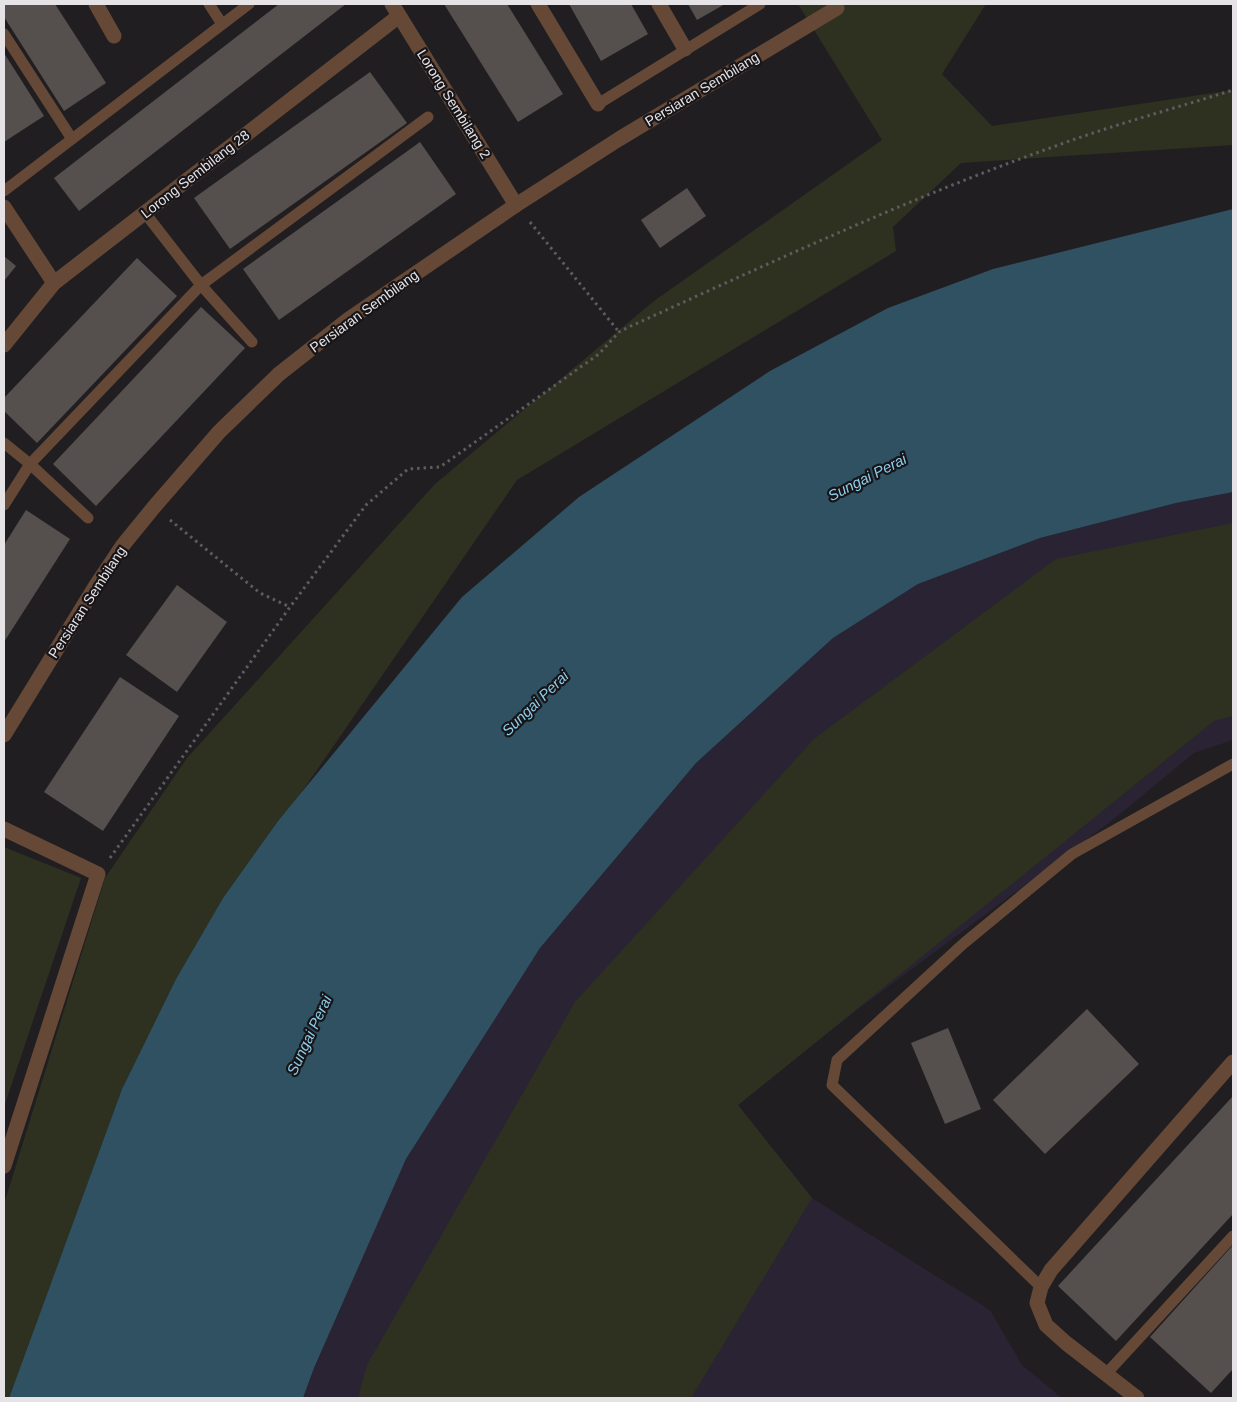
<svg xmlns="http://www.w3.org/2000/svg" width="1237" height="1402" viewBox="0 0 1237 1402" font-family="Arial,sans-serif">
  <style>
    .industrial { fill: #292333 }
    .green { fill: #2e3120 }
    .water { fill: #2f5161 }
    .building { fill: #55504d }
    .lines { fill: none; stroke-linecap: round; stroke-linejoin: round }
    .path { stroke: #5f5c60; stroke-width: 3; stroke-dasharray: 2.5 4; stroke-linecap: butt }
    .lane { stroke: #654936; stroke-width: 11 }
    .street { stroke: #654936; stroke-width: 15 }
    .labels { text-anchor: middle; dominant-baseline: central; stroke-width: 4.5; stroke-linejoin: round; paint-order: stroke }
    .street-label { font-size: 14px; fill: #e5e3e6; stroke: #171518 }
    .water-label { font-size: 15px; font-style: italic; fill: #8dcdec; stroke: #171518 }
  </style>
  <rect width="100%" height="100%" fill="#211e22"/>
  <path class="industrial" d="M1233 492V740L1194 753 1110 822 858 1009 738 1105 812 1198 990 1310 1022 1365 1062 1398H303L314 1368 406 1159 540 948 696 763 833 638 918 584 1040 538 1176 503Z"/>
  <g class="green">
    <path d="M798 4H986L942 74 992 126 1233 90V145L961 163 893 227 896 251 517 480 299 796 278 821 223 898 176 979 122 1089 9 1398H4V1204L105 878 187 758 435 484 654 301 882 140Z"/>
    <path d="M1233 523V716L1214 721 738 1105 812 1198 691 1398H358L367 1365 575 1002 814 739 1056 559Z"/>
    <path d="M4 847 81 878 4 1107Z"/>
  </g>
  <path class="water" d="M1233 209V492L1176 503 1040 538 918 584 833 638 696 763 540 948 406 1159 314 1368 303 1398H9L122 1089 176 979 223 898 278 821 462 597 579 497 770 371 888 308 993 269Z"/>
  <g class="building">
    <path d="M4 4H55L106 83 64 111 4 17Z"/>
    <path d="M279 4H346L79 211 54 178Z"/>
    <path d="M444 4H507L563 94 518 122Z"/>
    <path d="M569 4H631L648 34 601 61Z"/>
    <path d="M688 4H725L697 20Z"/>
    <path d="M4 53 44 116 4 142Z"/>
    <path d="M370 72 407 123 230 249 194 198Z"/>
    <path d="M420 142 456 194 279 320 243 269Z"/>
    <path d="M687 188 706 216 660 248 641 220Z"/>
    <path d="M4 256 16 266 4 281Z"/>
    <path d="M137 258 177 296 37 443 4 411V398Z"/>
    <path d="M201 307 245 348 96 506 53 464Z"/>
    <path d="M26 510 70 539 4 642V545Z"/>
    <path d="M177 585 227 622 177 692 126 655Z"/>
    <path d="M120 677 179 716 103 831 44 792Z"/>
    <path d="M1087 1009 1139 1064 1045 1154 993 1100Z"/>
    <path d="M948 1028 981 1109 945 1124 911 1043Z"/>
    <path d="M1233 1096V1214L1116 1341 1058 1286Z"/>
    <path d="M1233 1245V1369L1211 1393 1150 1337Z"/>
  </g>
  <g class="lines">
    <g class="path">
      <path d="M530 222 619 332"/>
      <path d="M170 520 260 593 290 607"/>
      <path d="M110 858 290 607 366 505 408 469 440 467 599 354 619 332 631 326C770 263 909 198 1053 147 1112 125 1173 109 1233 90"/>
    </g>
    <g class="lane">
      <path d="M209 4 222 24"/>
      <path d="M4 34 72 139"/>
      <path d="M598 104 760 4"/>
      <path d="M4 191 249 4"/>
      <path d="M145 213 201 285 252 342"/>
      <path d="M4 443 30 464 88 518"/>
      <path d="M4 505 30 464 201 285 428 117"/>
      <path d="M1041 1287 832 1085 837 1060 963 944 1072 854 1233 764"/>
      <path d="M1106 1374 1233 1236"/>
    </g>
    <g class="street">
      <path d="M96 4 114 36"/>
      <path d="M392 4 516 205"/>
      <path d="M538 4 598 104"/>
      <path d="M659 4 685 49"/>
      <path d="M4 207 54 283"/>
      <path d="M4 345 54 283 399 16"/>
      <path d="M4 735 95 587 123 545 154 507 219 432 279 374 349 319 516 205 619 139 837 8"/>
      <path d="M4 829 98 874 4 1166"/>
      <path d="M1137 1398 1066 1343 1046 1325 1037 1303 1041 1287 1051 1270 1233 1062"/>
    </g>
  </g>
  <g class="labels">
    <g class="street-label">
      <text transform="translate(702 89) rotate(-31)">Persiaran Sembilang</text>
      <text transform="translate(454 104) rotate(58)">Lorong Sembilang 2</text>
      <text transform="translate(195 174) rotate(-38)">Lorong Sembilang 28</text>
      <text transform="translate(364 311) rotate(-36)">Persiaran Sembilang</text>
      <text transform="translate(87 602) rotate(-57)">Persiaran Sembilang</text>
    </g>
    <g class="water-label">
      <text transform="translate(867 477) rotate(-27)">Sungai Perai</text>
      <text transform="translate(535 703) rotate(-44)">Sungai Perai</text>
      <text transform="translate(309 1035) rotate(-65)">Sungai Perai</text>
    </g>
  </g>
  <rect width="1237" height="1402" fill="none" stroke="#e5e3e6" stroke-width="10"/>
</svg>
